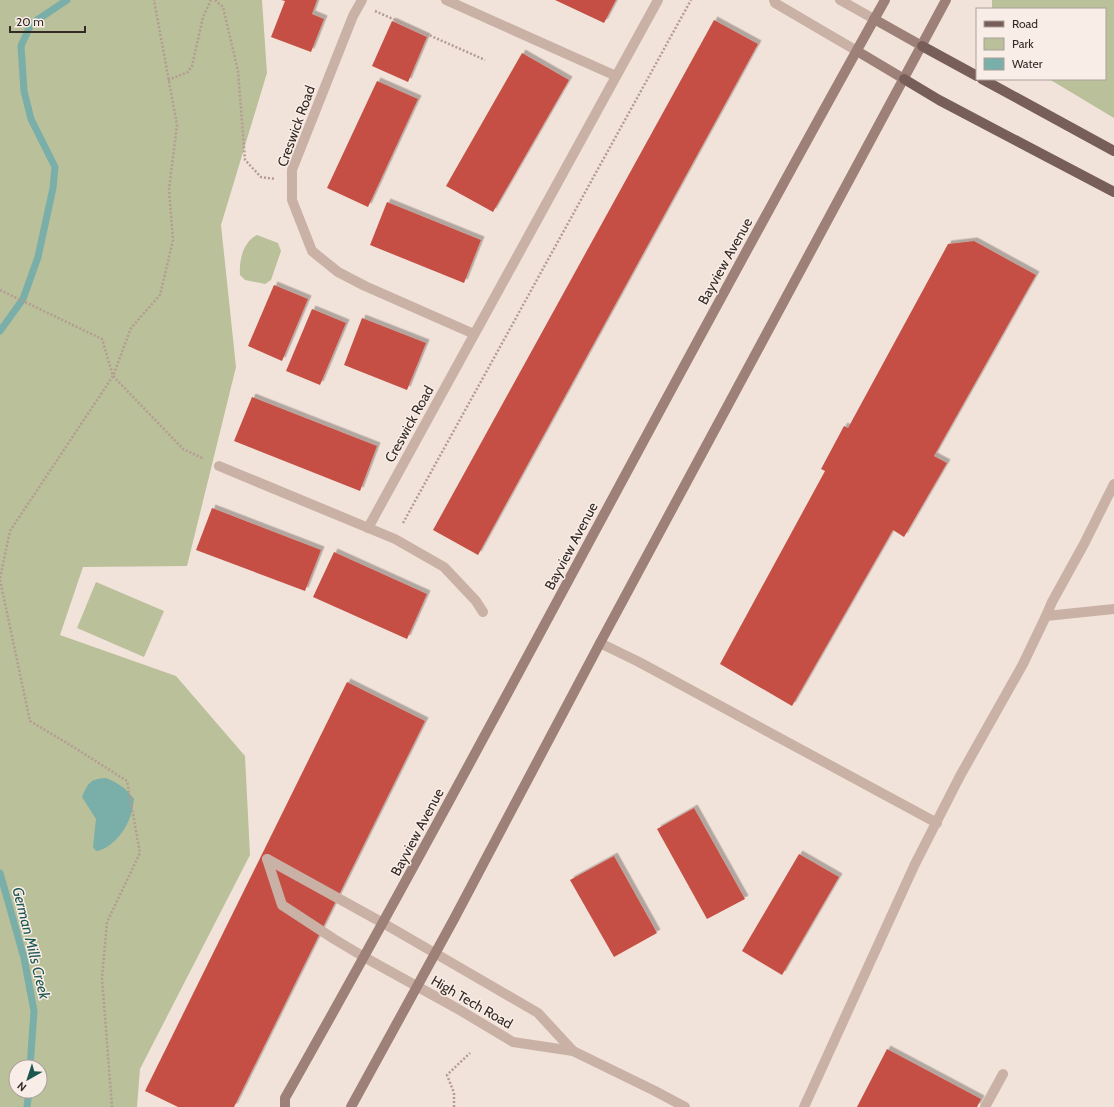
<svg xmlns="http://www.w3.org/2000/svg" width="1114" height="1107" viewBox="0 0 1114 1107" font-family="Cabin,sans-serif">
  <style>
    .green { fill: #b9c09a; fill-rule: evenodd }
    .water { fill: #79aea9 }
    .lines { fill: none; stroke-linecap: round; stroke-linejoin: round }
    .stream { stroke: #79aea9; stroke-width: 7 }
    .building { fill: #c65044; filter: url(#shadow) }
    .path { stroke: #b59b91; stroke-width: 2.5; stroke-dasharray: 2 2; stroke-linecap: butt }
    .service { stroke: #cab1a6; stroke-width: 10 }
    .minor { stroke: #cab1a6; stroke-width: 10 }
    .tertiary { stroke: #cab1a6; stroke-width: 10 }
    .secondary { stroke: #9d8078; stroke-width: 10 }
    .primary { stroke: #785e58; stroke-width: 10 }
    .labels { text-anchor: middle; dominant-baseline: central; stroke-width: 3; stroke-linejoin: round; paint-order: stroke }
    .street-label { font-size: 14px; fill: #362a27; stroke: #f9eee7 }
    .water-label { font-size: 15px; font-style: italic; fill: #1d5752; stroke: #f9eee7 }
  </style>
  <defs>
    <filter id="shadow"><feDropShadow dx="3.5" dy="-3.5" stdDeviation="0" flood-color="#0004"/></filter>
  </defs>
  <rect width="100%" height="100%" fill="#f2e3da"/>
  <g class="green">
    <path d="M0 0H262L267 73 221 225 236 367 187 566 83 567 60 635 176 676 245 756 250 855 140 1069 137 1107H0ZM16 1067H40V1091H16Z"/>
    <path d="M992 0H1114V118L1049 79H1105V9H992Z"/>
    <path d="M257 235 278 243 281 251 271 280 265 284 245 280 240 275C239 260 243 242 257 235Z"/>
    <path d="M96 582 164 611 144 657 77 628Z"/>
  </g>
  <path class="water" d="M106 778C118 783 126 788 134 799 133 804 133 809 131 814 127 829 112 849 96 851L93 847 96 819 82 797C88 783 90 779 106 778Z"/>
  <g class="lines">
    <g class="stream">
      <path d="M0 331 23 299 38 257 53 188 55 167 31 119 24 91 21 46 31 24 67 0"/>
      <path d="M0 873 24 958 34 1011 30 1067"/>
      <path d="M27 1107 29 1091"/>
    </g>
  </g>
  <g class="building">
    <path d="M281 0H317L312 14 324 19 311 52 271 37 285 1Z"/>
    <path d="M555 0H616L604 23Z"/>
    <path d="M714 20 758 44 478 555 433 530Z"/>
    <path d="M392 21 427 37 408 82 372 66Z"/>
    <path d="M522 53 569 80 493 212 446 186Z"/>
    <path d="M377 81 418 99 368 207 327 188Z"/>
    <path d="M387 202 481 240 464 283 370 245Z"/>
    <path d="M974 241 1036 275 934 456 947 463 904 537 893 530 792 706 720 664 825 471 821 469 844 426 848 428 948 244Z"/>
    <path d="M274 285 308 299 282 361 248 346Z"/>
    <path d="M312 309 346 323 320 385 286 371Z"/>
    <path d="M362 318 426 343 407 390 344 365Z"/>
    <path d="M252 397 377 446 360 491 234 441Z"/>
    <path d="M212 508 321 550 305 591 196 550Z"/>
    <path d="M334 552 427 594 407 639 313 597Z"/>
    <path d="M347 682 425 721 234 1107H178L145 1091Z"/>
    <path d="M694 808 745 899 707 919 657 829Z"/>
    <path d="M799 854 839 877 782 975 742 951Z"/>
    <path d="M614 856 657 933 614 957 570 880Z"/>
    <path d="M887 1049 981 1099 977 1107H857Z"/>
  </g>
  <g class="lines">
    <g class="path">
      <path d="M215 0 223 7 238 71 245 160 261 177 275 179"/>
      <path d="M375 11 485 60"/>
      <path d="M168 80 188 72 192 66 203 17 211 0"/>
      <path d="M0 290 102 339 113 376 183 449 204 459"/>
      <path d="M403 523 691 0"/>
      <path d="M0 578 10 531 113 376 131 328 160 295 173 240 169 189 177 125 154 0"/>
      <path d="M0 580 30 721 75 748 127 781 140 853 107 922 102 978 112 1107"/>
      <path d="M454 1107V1093L447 1075 470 1053"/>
    </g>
    <g class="service">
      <path d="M1046 616 1052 602 1084 544 1114 484"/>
      <path d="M600 643 639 662 937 823"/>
      <path d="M267 859 282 905 334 939 364 957"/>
      <path d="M267 859 383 923"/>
      <path d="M804 1107 915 864 960 776 1023 664 1046 616 1114 609"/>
      <path d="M985 1107 1003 1074"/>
    </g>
    <g class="minor">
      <path d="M362 0 353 16 292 170V200L312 251 338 272 365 286 474 334"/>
      <path d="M446 0 616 76"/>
      <path d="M774 0 775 3 857 51"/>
      <path d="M840 0 874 19"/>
      <path d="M219 466 395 539 444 567 476 601 483 612"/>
      <path d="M368 528 658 0"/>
    </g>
    <g class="tertiary">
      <path d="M383 923 538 1013 573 1051"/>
      <path d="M364 957 458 1009 513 1042 573 1051 653 1090 685 1107"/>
    </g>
    <g class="secondary">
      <path d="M874 19 922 46"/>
      <path d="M857 51 904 79"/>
      <path d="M285 1107V1098C490 735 681 363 885 0"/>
      <path d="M351 1107 454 919 600 643 946 0"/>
    </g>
    <g class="primary">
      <path d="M922 46 977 76"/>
      <path d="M904 79 939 100 1114 192"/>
      <path d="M982 79 1114 151"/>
    </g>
  </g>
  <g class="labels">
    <g class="street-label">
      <text transform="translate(296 126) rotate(-70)">Creswick Road</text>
      <text transform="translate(725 261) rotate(-61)">Bayview Avenue</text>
      <text transform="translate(409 424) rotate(-61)">Creswick Road</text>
      <text transform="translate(571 546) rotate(-62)">Bayview Avenue</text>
      <text transform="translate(417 832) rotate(-62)">Bayview Avenue</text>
      <text transform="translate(472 1002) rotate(30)">High Tech Road</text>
    </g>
    <g class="water-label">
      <text transform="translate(31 943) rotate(76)">German Mills Creek</text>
    </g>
  </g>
  <rect x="976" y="8" width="130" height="72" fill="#f9eee7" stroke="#aba09a"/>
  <rect x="984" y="21" width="20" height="6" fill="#785e58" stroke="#aba09a"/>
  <text x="1012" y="28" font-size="12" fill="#362a27">Road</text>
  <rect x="984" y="38" width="20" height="12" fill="#b9c09a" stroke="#aba09a"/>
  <text x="1012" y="48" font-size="12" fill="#362a27">Park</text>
  <rect x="984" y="58" width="20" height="12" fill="#79aea9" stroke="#aba09a"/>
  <text x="1012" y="68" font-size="12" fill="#362a27">Water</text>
  <g transform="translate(28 1079) rotate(219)"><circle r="19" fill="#f9eee7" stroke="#aba09a"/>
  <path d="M0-3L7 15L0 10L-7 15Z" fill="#1d5752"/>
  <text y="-6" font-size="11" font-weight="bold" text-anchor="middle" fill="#362a27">N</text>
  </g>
  <path d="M10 26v6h75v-6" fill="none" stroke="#362a27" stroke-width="2"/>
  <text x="16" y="26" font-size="12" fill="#362a27" stroke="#f9eee7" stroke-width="3" paint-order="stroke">20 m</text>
</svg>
